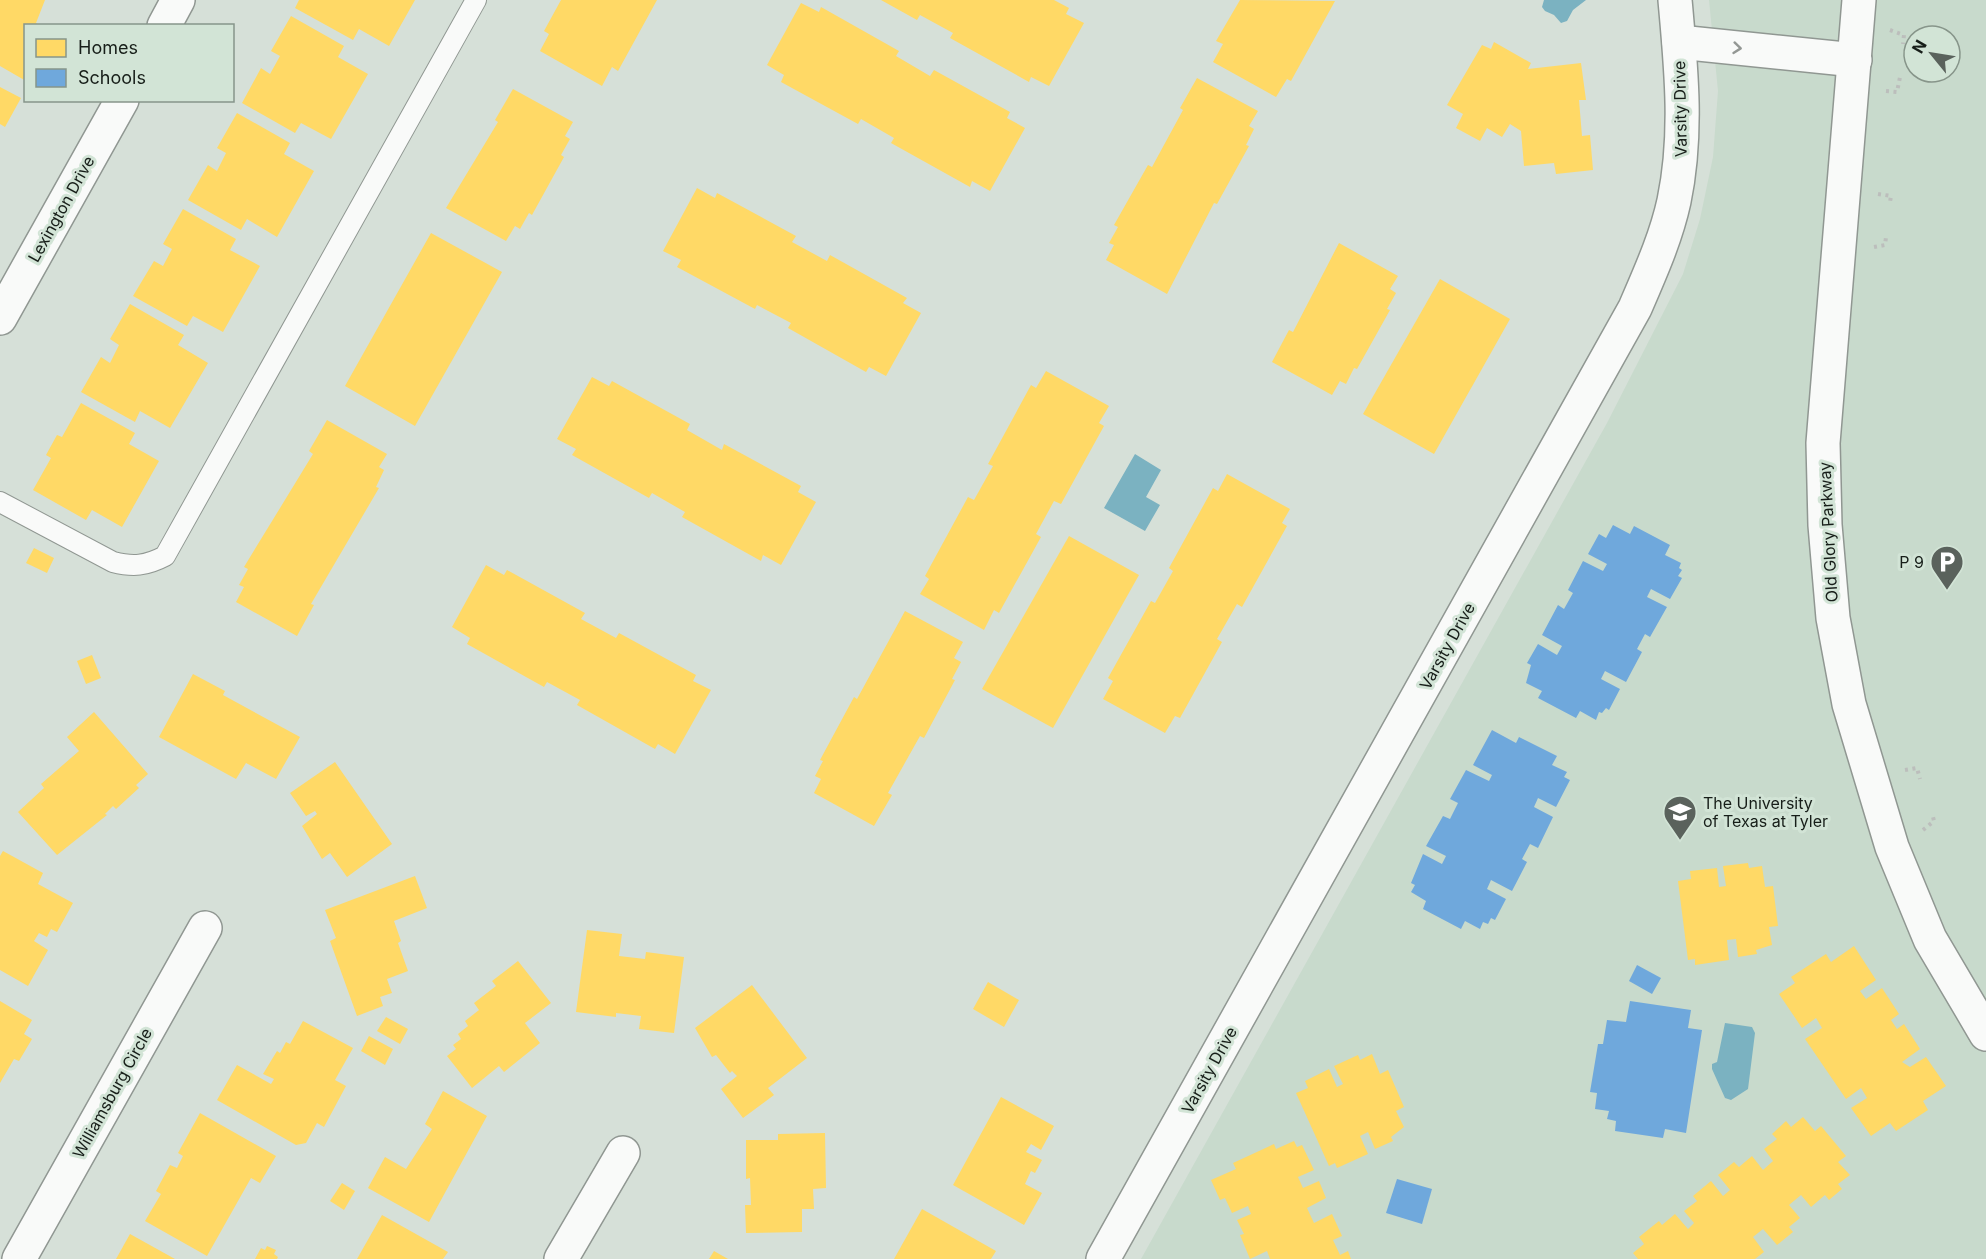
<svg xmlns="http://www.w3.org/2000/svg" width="1986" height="1259" viewBox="0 0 1986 1259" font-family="Inter,sans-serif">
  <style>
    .built { fill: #c8dacc; fill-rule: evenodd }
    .water { fill: #7bb2c1 }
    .homes { fill: #ffd966 }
    .schools { fill: #6fa8dc }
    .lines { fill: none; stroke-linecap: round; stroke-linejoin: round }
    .lane-casing { stroke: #909792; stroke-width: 22 }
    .street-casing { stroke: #909792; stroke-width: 36 }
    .path { stroke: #bcbebc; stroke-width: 4; stroke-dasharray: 3 4.5; stroke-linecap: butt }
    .lane { stroke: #f9faf9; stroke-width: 20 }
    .street { stroke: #f9faf9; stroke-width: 33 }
    .oneway { stroke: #939794 }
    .labels { text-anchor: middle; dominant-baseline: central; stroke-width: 6; stroke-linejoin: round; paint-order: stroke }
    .street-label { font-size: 16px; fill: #171e19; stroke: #d2e4d6 }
    .poi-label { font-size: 16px; fill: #171e19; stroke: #d2e4d6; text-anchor: end }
  </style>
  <rect width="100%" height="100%" fill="#d6e0d8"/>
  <path class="built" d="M1709 0H1986V1259H1141L1607 423 1683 274 1700 219 1713 157 1718 91ZM1914 36H1950V72H1914Z"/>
  <g class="water">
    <path d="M1544 0H1586L1573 10 1567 21 1561 23 1554 15 1545 11 1542 7Z"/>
    <path d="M1135 454 1161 470 1146 497 1160 505 1145 531 1104 508Z"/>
    <path d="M1725 1023 1752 1027 1755 1033 1748 1089 1731 1100 1725 1098 1712 1069V1064L1717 1062Z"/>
  </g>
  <g class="homes">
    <path d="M0 0H45L36 23 40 26H26V81L0 66Z"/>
    <path d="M299 0H415L389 46 359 29 353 40 295 8Z"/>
    <path d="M561 0H657L618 71 612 67 602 86 540 51 549 34 544 31Z"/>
    <path d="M881 0H1054L1069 8 1066 14 1084 23 1049 86 1031 77 1029 82 950 38 953 33 920 15 917 20Z"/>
    <path d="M1240 0 1335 1 1291 81 1287 79 1276 97 1213 62 1223 44 1216 41Z"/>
    <path d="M801 3 819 12 821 7 899 51 896 56 930 76 934 70 1010 112 1007 118 1025 128 990 191 972 181 970 187 891 143 894 138 861 119 858 124 781 82 784 75 767 65Z"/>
    <path d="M291 16 344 46 338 57 368 74 331 139 301 123 295 133 242 103 261 68 270 74 280 56 271 51Z"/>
    <path d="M1494 42 1531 63 1528 69 1581 63 1586 100H1579L1582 136 1590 135 1593 170 1556 174 1554 163 1524 166 1521 131 1510 124 1502 137 1487 128 1480 141 1456 128 1463 114 1447 105 1482 45 1491 49Z"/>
    <path d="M1197 78 1258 111 1249 126 1254 129 1246 145 1249 146 1217 204 1214 203 1167 294 1106 260 1114 245 1109 243 1118 227 1114 225 1148 165 1152 167 1183 110 1180 108Z"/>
    <path d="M0 87 21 98 5 127 0 124Z"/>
    <path d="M513 89 573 122 565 136 570 139 561 155 564 157 532 215 529 213 520 229 515 226 506 241 446 208 498 122 495 120Z"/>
    <path d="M237 113 290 143 284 154 314 171 277 237 247 219 241 230 188 200 208 165 217 171 226 153 217 148Z"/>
    <path d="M697 188 715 198 717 193 796 236 792 242 827 261 830 255 907 298 903 303 921 313 886 376 869 367 866 372 788 328 791 323 757 305 755 309 677 267 681 260 663 251Z"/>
    <path d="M183 209 236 239 230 250 260 266 223 332 193 316 187 326 133 296 154 261 163 266 172 249 163 244Z"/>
    <path d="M431 233 502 272 415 426 345 386Z"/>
    <path d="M1339 243 1398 276 1390 289 1396 293 1387 309 1390 310 1357 369 1354 368 1346 384 1340 381 1332 395 1272 362 1289 330 1293 332Z"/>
    <path d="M1440 279 1510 319 1434 454 1363 414Z"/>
    <path d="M130 304 184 335 178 345 208 363 170 428 140 411 135 422 81 392 101 357 110 363 119 345 110 339Z"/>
    <path d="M1046 371 1109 406 1099 423 1104 426 1061 504 1054 501 1036 534 1041 537 999 613 994 610 984 630 920 594 929 579 925 576 968 497 974 500 993 466 988 464 1031 385 1036 388Z"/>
    <path d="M592 377 609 386 612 381 690 424 687 430 722 450 724 444 801 486 798 492 816 502 781 565 763 555 761 561 682 517 685 512 652 493 649 498 572 455 576 449 557 439Z"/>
    <path d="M81 403 135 433 129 444 159 461 122 527 92 510 86 520 33 490 51 458 46 455 57 435 62 437Z"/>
    <path d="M327 420 387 454 379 467 384 470 376 487 379 488 311 604 314 605 297 636 236 602 244 587 239 585 248 569 244 567 313 454 309 451Z"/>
    <path d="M1227 474 1290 509 1282 523 1287 526 1242 607 1237 604 1217 639 1222 642 1180 718 1175 716 1165 733 1103 699 1113 681 1108 678 1151 601 1155 603 1173 571 1169 568 1213 488 1218 491Z"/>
    <path d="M1069 536 1139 575 1053 728 982 689Z"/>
    <path d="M34 548 54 558 47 573 26 563Z"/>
    <path d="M486 565 504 575 507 570 585 613 581 619 616 638 619 633 696 675 693 681 711 690 675 754 658 744 655 749 577 705 580 700 547 682 544 687 467 644 470 638 452 627Z"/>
    <path d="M905 611 963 642 954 658 961 662 952 679 955 680 924 738 920 736 888 793 892 795 874 826 814 793 821 779 815 776 823 761 820 760 854 697 857 699Z"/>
    <path d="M92 655 101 678 86 684 77 661Z"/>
    <path d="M193 674 225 691 223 695 300 737 276 779 246 763 236 779 159 737Z"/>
    <path d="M94 712 148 774 136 785 139 788 116 809 113 806 105 814 107 815 57 855 18 812 44 788 41 784 79 751 67 737Z"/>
    <path d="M335 762 392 844 347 877 330 853 322 859 302 826 317 814 315 811 306 816 290 793Z"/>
    <path d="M3 851 43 873 38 884 73 903 57 932 51 929 47 937 39 933 34 941 48 950 28 986 0 970V856Z"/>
    <path d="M1748 863 1749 868 1762 866 1765 887 1773 886 1778 926 1769 927 1772 945 1756 950 1757 954 1738 957 1736 939 1727 940 1729 960 1695 965V959L1688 960 1678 881 1691 879 1690 871 1717 868 1719 887 1726 886 1723 866Z"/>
    <path d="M415 876 427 908 394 921 401 941 398 943 408 971 387 979 392 993 380 997 383 1006 357 1016 330 941 336 938 325 910Z"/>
    <path d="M587 930 622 934 619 956 645 959 646 952 684 957 674 1033 639 1029 641 1016 616 1013V1017L576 1012Z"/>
    <path d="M1854 946 1876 980 1860 991 1866 999 1882 988 1899 1014 1891 1020 1897 1029 1904 1024 1920 1049 1902 1062 1910 1067 1926 1057 1946 1086 1923 1101 1928 1110 1896 1131 1890 1123 1871 1136 1851 1108 1867 1098 1861 1088 1846 1099 1805 1039 1822 1028 1816 1018 1802 1028 1779 994 1795 983 1791 977 1826 954 1831 962Z"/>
    <path d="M518 961 551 1003 525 1023 540 1043 504 1072 499 1066 472 1088 447 1056 456 1049 453 1045 461 1039 458 1034 468 1026 465 1021 479 1010 474 1003 496 986 492 981Z"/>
    <path d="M988 982 1019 1000 1004 1027 973 1009Z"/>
    <path d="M752 985 807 1058 768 1088 774 1095 743 1118 721 1089 737 1076 732 1071 730 1073 716 1055 712 1057 695 1028Z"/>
    <path d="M0 1001 32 1020 24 1034 32 1039 19 1061 14 1059 0 1083Z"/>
    <path d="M386 1017 408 1029 400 1044 377 1031Z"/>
    <path d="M303 1021 353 1048 335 1080 346 1086 324 1127 317 1123 306 1143 296 1145 217 1100 237 1065 271 1084 274 1079 263 1074 277 1051 280 1053 286 1042 290 1044Z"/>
    <path d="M369 1036 393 1049 385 1065 361 1051Z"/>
    <path d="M1372 1054 1380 1074 1388 1070 1404 1107 1396 1111 1404 1127 1391 1137 1393 1141 1375 1149 1368 1132 1360 1136 1368 1154 1337 1168 1335 1163 1329 1166 1296 1093 1308 1088 1305 1081 1329 1069 1337 1087 1343 1084 1334 1066 1358 1055 1360 1060Z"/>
    <path d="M443 1091 487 1116 429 1222 368 1188 385 1157 406 1169 432 1129 425 1124Z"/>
    <path d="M1001 1097 1054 1126 1041 1150 1031 1144 1026 1152 1042 1160 1035 1173 1031 1171 1025 1184 1042 1193 1024 1225 953 1185Z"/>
    <path d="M200 1113 276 1156 260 1183 251 1178 207 1256 145 1221 161 1194 156 1191 170 1165 177 1168 183 1156 178 1153Z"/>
    <path d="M1803 1117 1815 1131 1821 1126 1846 1156 1838 1162 1850 1175 1838 1184 1842 1189 1829 1200 1825 1195 1811 1207 1801 1195 1789 1205 1800 1218 1789 1227 1793 1232 1777 1245 1763 1229 1753 1237 1764 1252 1755 1259H1638L1633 1253 1644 1244 1639 1237 1659 1221 1662 1225 1675 1214 1688 1229 1694 1223 1684 1211 1697 1201 1693 1196 1711 1181 1723 1196 1730 1190 1718 1175 1734 1162 1739 1167 1752 1156 1763 1170 1773 1161 1764 1149 1777 1139 1772 1134 1786 1121 1791 1127Z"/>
    <path d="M825 1133 826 1188 813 1189 814 1209H802V1232L746 1233 745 1205H751L750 1178 746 1179V1140H778V1134Z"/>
    <path d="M1294 1141 1297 1147 1302 1145 1314 1170 1298 1177 1303 1188 1319 1181 1326 1198 1307 1208 1314 1223 1332 1214 1342 1236 1333 1240 1340 1255 1348 1251 1351 1259H1270L1267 1251 1250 1259 1240 1235 1244 1234 1237 1220 1251 1214 1248 1206 1232 1213 1225 1198 1220 1200 1211 1180 1236 1169 1233 1163 1274 1144 1276 1149Z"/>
    <path d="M342 1183 355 1191 344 1210 330 1201Z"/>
    <path d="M922 1209 996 1251 991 1259H894Z"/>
    <path d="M382 1215 448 1252 443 1259H357Z"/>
    <path d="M130 1234 175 1259H116Z"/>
    <path d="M267 1246 276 1250 274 1254 278 1257 277 1259H255L261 1248 265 1250Z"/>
    <path d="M714 1251 728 1259H709Z"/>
  </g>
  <g class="schools">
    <path d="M1613 525 1630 534 1634 526 1670 545 1665 555 1681 563 1679 568 1682 570 1678 576 1682 578 1670 599 1651 589 1647 597 1667 607 1650 637 1645 634 1637 649 1642 652 1626 682 1605 671 1601 679 1620 689 1609 710 1606 708 1602 713 1599 712 1596 720 1580 711 1576 718 1538 698 1542 691 1526 683 1531 665 1527 663 1538 644 1557 655 1562 646 1542 635 1558 605 1564 609 1573 593 1568 590 1583 561 1603 571 1607 564 1588 554 1599 534 1606 538Z"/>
    <path d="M1492 730 1516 743 1519 737 1557 756 1552 765 1567 772 1564 777 1570 780 1556 807 1538 798 1534 807 1553 817 1538 848 1530 844 1522 859 1527 862 1512 891 1491 880 1487 889 1506 899 1495 920 1491 918 1488 924 1483 922 1480 929 1465 921 1461 929 1423 909 1426 901 1411 892 1415 885 1411 883 1423 854 1442 864 1446 856 1426 846 1443 816 1450 819 1458 803 1450 799 1466 770 1489 781 1492 775 1473 765Z"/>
    <path d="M1637 965 1661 978 1652 994 1629 981Z"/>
    <path d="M1630 1001 1691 1010 1688 1028 1702 1030 1686 1133 1665 1129 1663 1138 1615 1131 1616 1121 1607 1119 1609 1111 1595 1109 1597 1093 1590 1092 1598 1044H1603L1607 1020 1626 1022Z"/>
    <path d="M1397 1179 1432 1189 1422 1224 1386 1213Z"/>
  </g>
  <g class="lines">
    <g class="lane-casing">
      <path id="lane" d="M0 502 113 562C133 567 146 566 165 556L476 0"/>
    </g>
    <g class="street-casing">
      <g id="street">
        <path d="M1859 0 1823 443 1825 525 1833 618 1849 704 1892 847 1930 939 1986 1034"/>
        <path d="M164 26 178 0"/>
        <path d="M1679 42 1855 60"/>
        <path d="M0 318 122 100"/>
        <path d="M19 1259 205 928"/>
        <path d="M561 1259 623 1153"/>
        <path d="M1103 1259 1635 308C1650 273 1666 238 1674 201 1688 134 1681 67 1675 0"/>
      </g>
    </g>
    <g class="path">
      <path d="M1890 30 1904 35 1903 44"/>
      <path d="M1886 91 1897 92 1900 77"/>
      <path d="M1878 194 1891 196 1890 202"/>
      <path d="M1874 247 1885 245 1886 237"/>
      <path d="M1905 770 1917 768 1920 779"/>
      <path d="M1923 830 1934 821 1932 813"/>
    </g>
    <use href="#lane" class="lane"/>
    <use href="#street" class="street"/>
  </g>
  <defs><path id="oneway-chevron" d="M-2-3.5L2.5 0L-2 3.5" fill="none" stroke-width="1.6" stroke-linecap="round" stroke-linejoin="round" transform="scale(1.5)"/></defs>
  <use class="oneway" href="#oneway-chevron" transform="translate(1737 48) rotate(6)"/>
  <defs>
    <g id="parking-pin" transform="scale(1.725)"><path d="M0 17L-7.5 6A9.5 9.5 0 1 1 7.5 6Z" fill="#5a625c" stroke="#d2e4d6"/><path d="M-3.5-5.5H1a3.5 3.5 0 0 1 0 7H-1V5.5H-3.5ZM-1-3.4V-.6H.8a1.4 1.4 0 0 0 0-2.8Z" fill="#fff"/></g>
    <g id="university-pin" transform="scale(1.725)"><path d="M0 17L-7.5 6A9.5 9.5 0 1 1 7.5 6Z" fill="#5a625c" stroke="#d2e4d6"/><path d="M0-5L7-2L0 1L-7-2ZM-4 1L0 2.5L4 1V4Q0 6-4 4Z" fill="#fff"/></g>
  </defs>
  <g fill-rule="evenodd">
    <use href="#parking-pin" x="1947" y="562"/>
    <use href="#university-pin" x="1680" y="812"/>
  </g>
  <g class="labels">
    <g class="street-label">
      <text transform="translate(1680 109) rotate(-91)">Varsity Drive</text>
      <text transform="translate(61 209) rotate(-61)">Lexington Drive</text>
      <text transform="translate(1828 532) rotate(-93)">Old Glory Parkway</text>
      <text transform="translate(1447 646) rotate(-61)">Varsity Drive</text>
      <text transform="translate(1209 1070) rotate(-61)">Varsity Drive</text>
      <text transform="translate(112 1093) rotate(-61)">Williamsburg Circle</text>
    </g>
    <g class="poi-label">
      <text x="1924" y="562">P 9</text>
      <text x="1703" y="803" text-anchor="start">The University<tspan x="1703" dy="18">of Texas at Tyler</tspan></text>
    </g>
  </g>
  <rect x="24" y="24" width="210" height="78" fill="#d2e4d6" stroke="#87958a" stroke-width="1.5"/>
  <rect x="36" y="39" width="30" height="18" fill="#ffd966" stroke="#87958a" stroke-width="1.5"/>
  <text x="78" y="54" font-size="18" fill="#171e19">Homes</text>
  <rect x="36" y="69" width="30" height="18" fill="#6fa8dc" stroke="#87958a" stroke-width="1.5"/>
  <text x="78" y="84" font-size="18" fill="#171e19">Schools</text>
  <g transform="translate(1932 54) rotate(300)"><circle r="28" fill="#d2e4d6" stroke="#87958a" stroke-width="1.5"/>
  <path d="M0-4.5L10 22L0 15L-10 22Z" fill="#5a625c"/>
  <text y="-9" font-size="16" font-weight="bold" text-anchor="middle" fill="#171e19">N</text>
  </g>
</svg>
